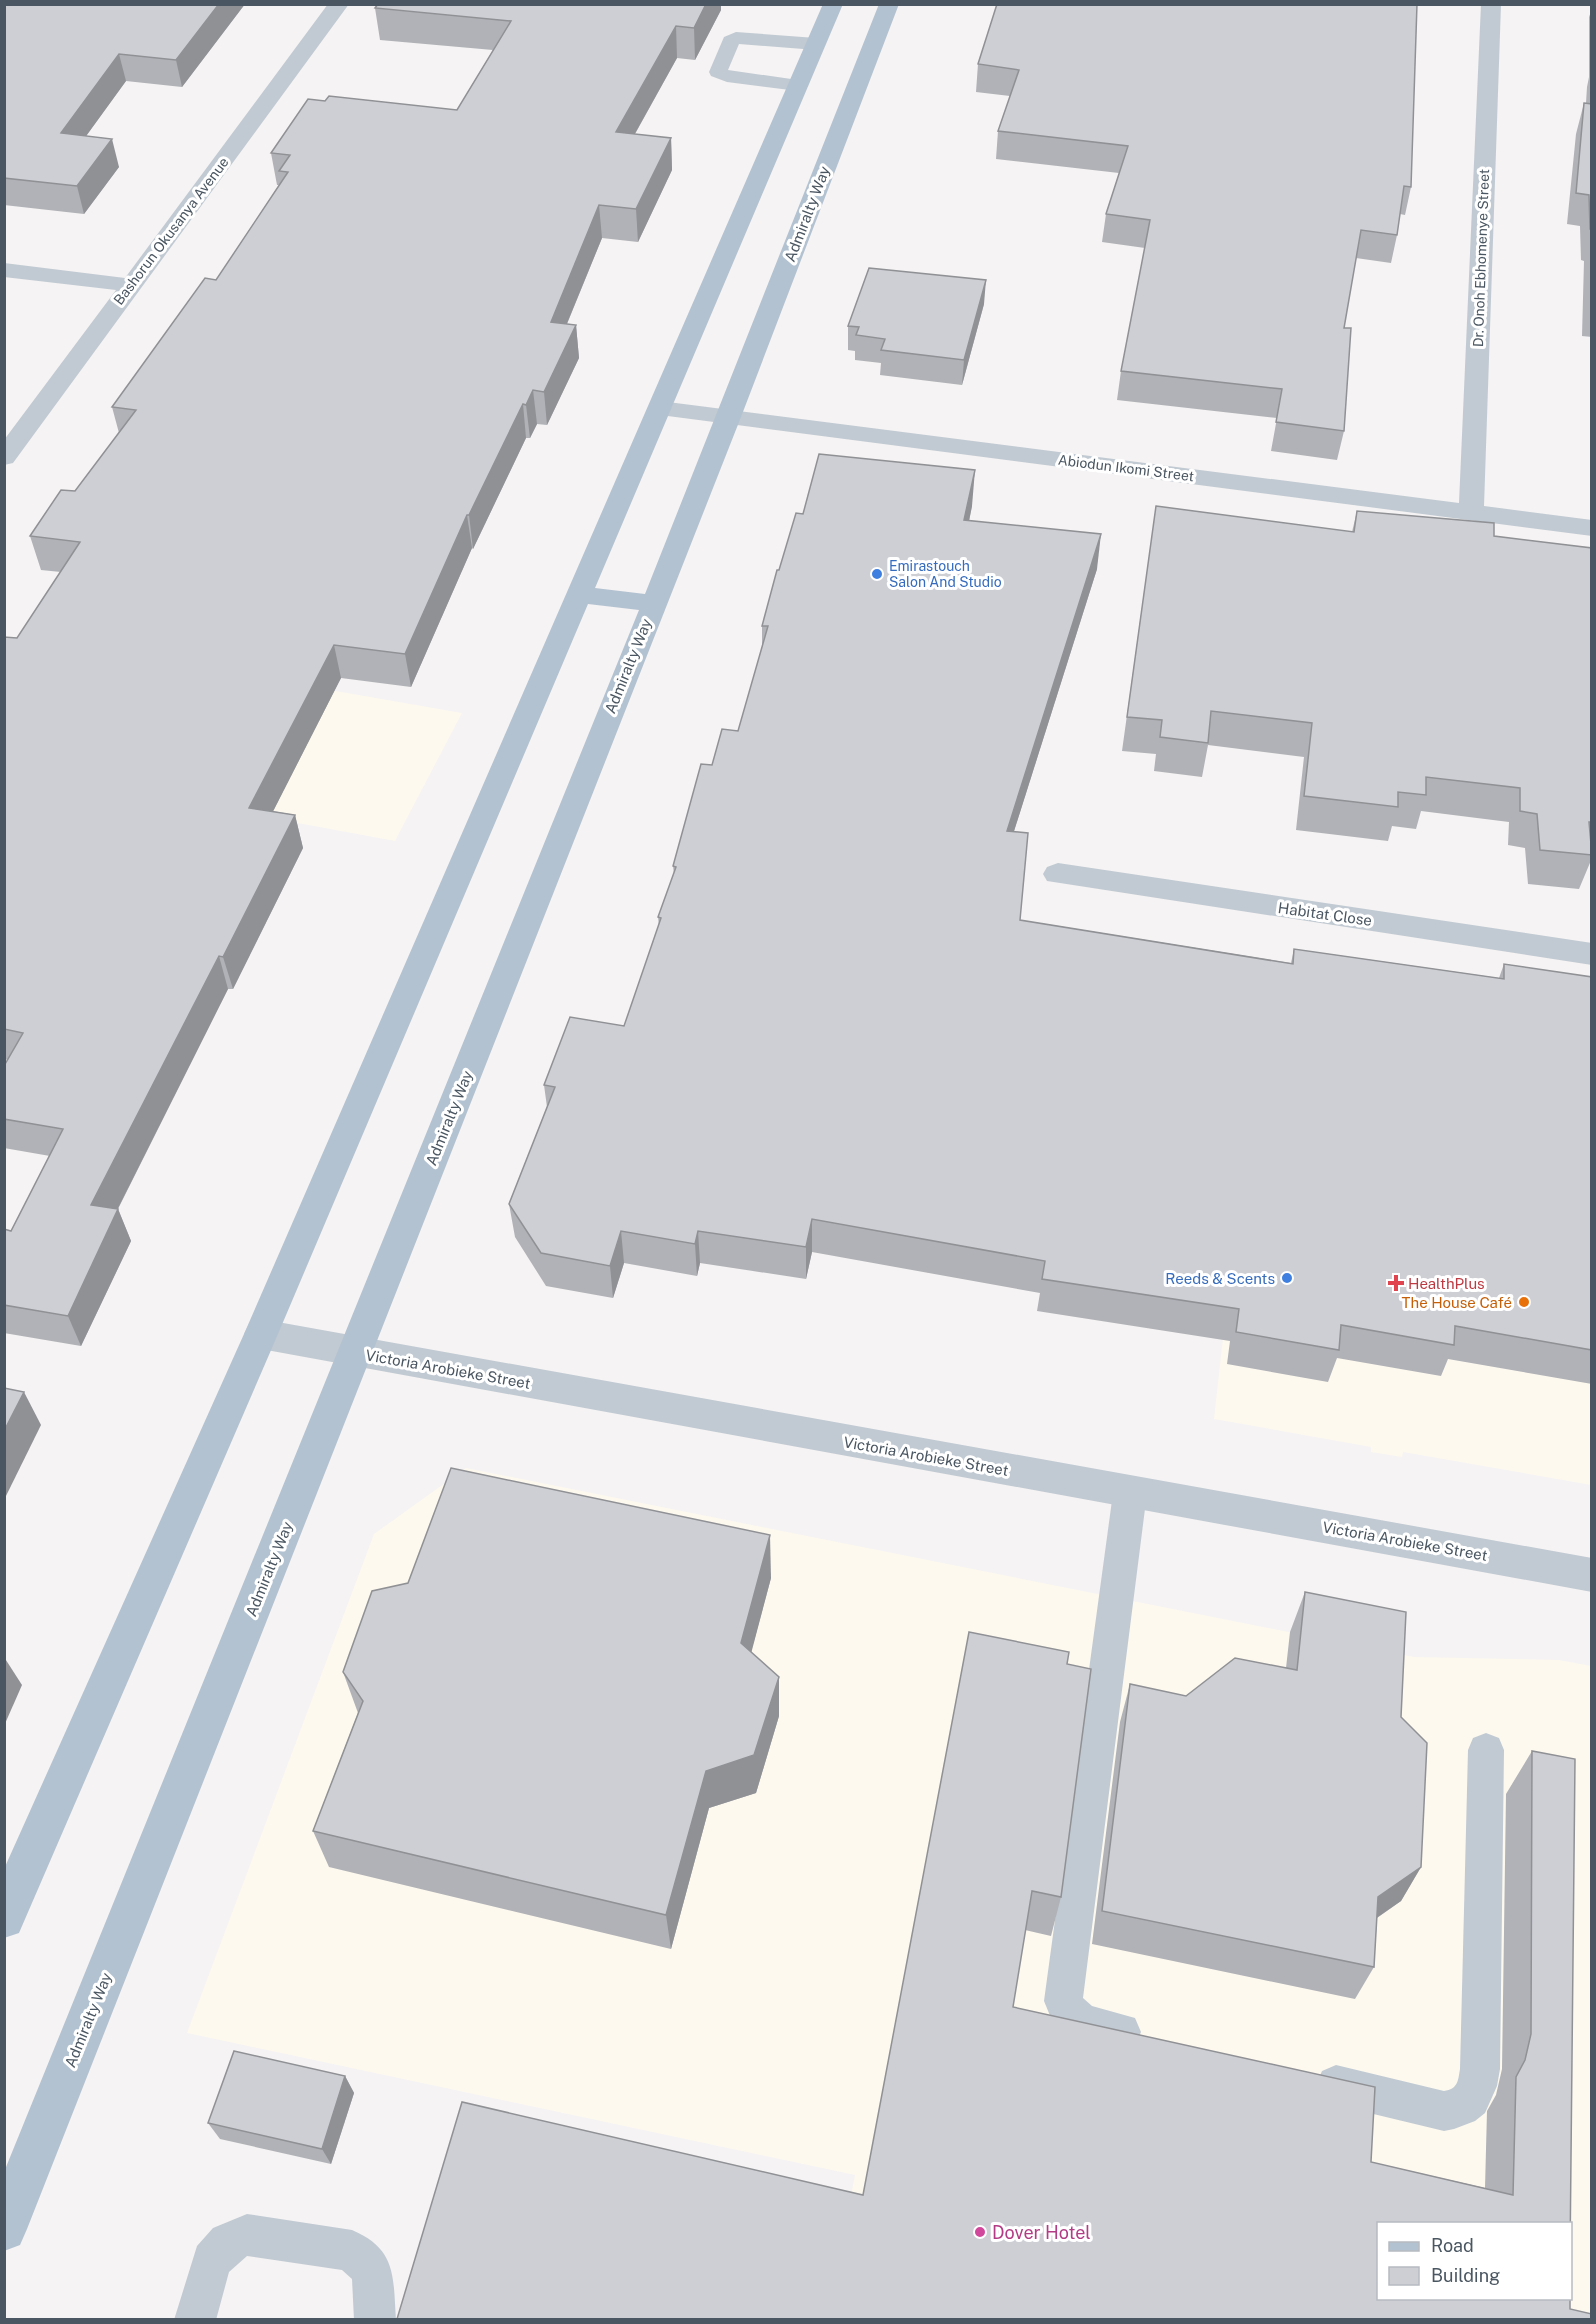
<svg xmlns="http://www.w3.org/2000/svg" width="1596" height="2324" viewBox="0 0 1596 2324" font-family="'Public Sans',sans-serif">
  <style>
    .commercial { fill: #fdf9ef; fill-rule: evenodd }
    .lines { fill: none; stroke-linecap: round; stroke-linejoin: round }
    .service { fill: #c1cad2; fill-rule: evenodd }
    .minor { fill: #c1cad2; fill-rule: evenodd }
    .primary { fill: #b3c2d1; fill-rule: evenodd }
    .wall { fill: #b0b2b7 }
    .shaded-wall { fill: #909195 }
    .building { fill: #cdcfd5; stroke: #909195; stroke-width: 1.5 }
    .shop-dot { fill: #3f7fe0; stroke: #fff; stroke-width: 2 }
    .health-dot { fill: #e0444e; stroke: #fff; stroke-width: 2 }
    .food-dot { fill: #e8710a; stroke: #fff; stroke-width: 2 }
    .hotel-dot { fill: #d1479c; stroke: #fff; stroke-width: 2 }
    .labels { text-anchor: middle; dominant-baseline: central; stroke-width: 6; stroke-linejoin: round; paint-order: stroke }
    .far-street-label { font-size: 14px; fill: #4a5661; stroke: #fff }
    .far-shop-label { font-size: 14px; fill: #366cbe; stroke: #fff; text-anchor: start }
    .street-label { font-size: 15px; fill: #4a5661; stroke: #fff }
    .shop-label { font-size: 15px; fill: #366cbe; stroke: #fff; text-anchor: end }
    .health-label { font-size: 15px; fill: #be3a42; stroke: #fff; text-anchor: start }
    .food-label { font-size: 15px; fill: #c56008; stroke: #fff; text-anchor: end }
    .near-hotel-label { font-size: 18px; fill: #b23c85; stroke: #fff; text-anchor: start }
  </style>
  <rect width="100%" height="100%" fill="#f5f3f3"/>
  <g class="commercial">
    <path d="M193 666 462 713 395 841 118 790Z"/>
    <path d="M1242 1166 1591 1224V1485L1403 1452 1402 1457 1371 1452V1447L1214 1419Z"/>
    <path d="M466 1468 1414 1657 1559 1660 1591 1666V2319H827L855 2175 187 2033 374 1534ZM1378 2224H1570V2298H1378Z"/>
  </g>
  <g class="lines">
    <g class="service">
      <path d="M736 32 816 38 823 40 825 44 823 48 816 50 739 44 728 70 805 81 807 85 805 89 798 91 727 82 711 76 709 72 724 37Z"/>
      <path d="M1130 1478 1142 1483 1147 1493 1083 1998 1092 2006 1135 2018 1141 2032 1135 2046 1121 2052 1095 2046 1065 2034 1053 2023 1044 2001 1113 1493 1118 1483Z"/>
      <path d="M1486 1733 1499 1738 1504 1750 1500 2069 1497 2086 1485 2113 1475 2121 1454 2129 1444 2131 1336 2105 1322 2099 1316 2085 1322 2071 1336 2065 1444 2091C1458 2089 1458 2081 1460 2069L1468 1750 1473 1738Z"/>
      <path d="M247 2214 352 2230C397 2249 393 2277 396 2320H354L352 2279 342 2270 247 2256 229 2272 216 2320H174L197 2246 213 2228Z"/>
    </g>
    <g class="minor">
      <path d="M328 4H349L13 463 4 465V440L116 290 4 277V263L125 278Z"/>
      <path d="M1481 4H1501L1484 506 1592 520V536L660 415 651 413 648 408 651 403 660 401 1459 503Z"/>
      <path d="M1058 863 1592 943V965L1047 881 1043 874 1047 867Z"/>
      <path d="M261 1319 1592 1558V1592L261 1349 249 1344 244 1334 249 1324Z"/>
    </g>
    <path class="primary" d="M823 4H843L595 588 645 594 879 4H899L741 417 27 2229 20 2245 4 2251V2172L639 610 588 604 278 1334 19 1933 4 1938V1869L244 1334Z"/>
  </g>
  <g class="wall">
    <path d="M4 4H245L182 87 126 81 86 136 119 167 84 214 4 205Z"/>
    <path d="M997 4 1411 187 1405 215 1400 214 1397 235 1391 263 1356 258 1344 328V431L1337 460 1271 451 1277 418 1117 400 1121 371 1145 248 1102 242 1106 214 1119 173 996 159 998 131 1010 96 976 92 978 64Z"/>
    <path d="M375 8 721 10 695 60 677 58 635 134 671 138 672 170 638 242 602 238 567 324 576 325 579 358 547 425 537 424 530 438H526L473 549 472 548 411 687 341 678 273 811 295 815 303 848 233 989H228L118 1209 131 1241 81 1346 4 1333V1229L11 1231 50 1156 4 1148V1119L8 1060 4 1059V637L17 638 61 572 41 570 30 536 75 491 119 433 112 407 216 280 279 185H277L271 153 325 101 457 110 493 50 380 40Z"/>
    <path d="M1592 9V337L1582 336 1584 261 1581 260 1580 226 1567 224 1576 134 1584 103H1586L1587 87 1589 77V17Z"/>
    <path d="M984 304 962 385 880 375 881 363 855 360V351L848 350V326Z"/>
    <path d="M972 506 969 521 1097 569 1014 831 1020 920 1291 963 1294 949 1499 978 1504 964 1592 977V1384L1448 1359 1441 1376 1337 1358 1328 1382 1227 1364 1230 1341 1037 1311 1040 1293 812 1252 806 1279 700 1263 697 1276 624 1263 613 1298 546 1286 515 1237 509 1204 547 1107 544 1085 624 1026 659 926 658 917 674 874 673 866 712 765 738 731 762 649V626L779 570 803 514Z"/>
    <path d="M1156 506 1352 532 1357 511 1494 536 1592 548V858L1579 889 1528 884 1525 848 1508 845 1509 822 1421 811 1416 829 1392 826 1388 841 1296 830 1304 757 1208 745 1202 777 1154 771 1156 754 1122 751Z"/>
    <path d="M771 1578 751 1652 779 1716 756 1793 709 1808 671 1949 329 1867 313 1831 358 1713 343 1672Z"/>
    <path d="M1305 1592 1401 1717 1421 1867 1401 1901 1377 1918 1374 1967 1355 1999 1092 1944 1120 1722 1130 1684 1186 1696 1286 1668 1290 1632Z"/>
    <path d="M1067 1664 1061 1897 1051 1936 1025 1930 1013 2007 1371 2162 1485 2188 1487 2111 1496 2095 1502 2069 1506 1794 1532 1751 1570 2257 863 2195Z"/>
    <path d="M345 2076 354 2093 331 2164 220 2139 208 2123Z"/>
  </g>
  <g class="shaded-wall">
    <path d="M219 4H245L182 87 176 60Z"/>
    <path d="M706 4H721V10L695 60 694 28Z"/>
    <path d="M676 26 677 58 618 164 616 132Z"/>
    <path d="M119 54 126 81 68 161 61 133Z"/>
    <path d="M671 138 672 170 638 242 636 209Z"/>
    <path d="M112 139 119 167 84 214 77 186Z"/>
    <path d="M599 205 602 238 554 355 551 322Z"/>
    <path d="M986 280 984 304 962 385 964 360Z"/>
    <path d="M576 325 579 358 547 425 544 392Z"/>
    <path d="M533 390 537 424 530 438 526 405Z"/>
    <path d="M523 404 526 438 473 549 469 515Z"/>
    <path d="M975 470 972 506 962 555 964 520Z"/>
    <path d="M467 515 472 548 411 687 405 654Z"/>
    <path d="M1101 534 1097 569 1003 866 1007 831Z"/>
    <path d="M334 645 341 678 258 841 249 808Z"/>
    <path d="M295 815 303 848 233 989 223 957Z"/>
    <path d="M219 956 228 989 104 1236 91 1205Z"/>
    <path d="M118 1209 131 1241 81 1346 68 1316Z"/>
    <path d="M812 1219V1252L806 1279V1247Z"/>
    <path d="M621 1231 624 1263 613 1298 610 1266Z"/>
    <path d="M698 1231 700 1263 697 1276 695 1244Z"/>
    <path d="M24 1392 41 1425 4 1500V1431Z"/>
    <path d="M770 1535 771 1578 743 1684 741 1643Z"/>
    <path d="M4 1657 22 1685 4 1726Z"/>
    <path d="M779 1677V1716L756 1793 709 1808 671 1949 666 1915 706 1771Z"/>
    <path d="M1421 1867 1401 1901 1359 1930 1378 1897Z"/>
    <path d="M345 2076 354 2093 331 2164 322 2149Z"/>
  </g>
  <g class="building">
    <path d="M4 4H219L176 60 119 54 61 133 112 139 77 186 4 178Z"/>
    <path d="M378 4H706L694 28 676 26 616 132 671 138 636 209 599 205 551 322 576 325 544 392 533 390 526 405 523 404 469 515H467L405 654 334 645 249 808 295 815 223 957 219 956 91 1205 118 1209 68 1316 4 1305V1229L11 1231 63 1129 4 1119V1066L23 1033 4 1029V637L17 638 80 542 30 536 61 490 75 491 136 410 112 407 205 278 216 280 288 172 279 171 290 155 271 153 308 99 325 101 329 96 457 110 511 21 375 8Z"/>
    <path d="M997 4H1417L1411 187 1404 186 1397 235 1361 230 1344 328H1351L1344 431 1276 422 1282 389 1121 371 1150 220 1106 214 1128 146 998 131 1019 70 978 64Z"/>
    <path d="M1584 103 1592 104V229H1590L1589 195 1576 193Z"/>
    <path d="M869 268 986 280 964 360 881 350 885 339 856 335 859 327 848 326Z"/>
    <path d="M819 454 975 470 964 520 1101 534 1007 831 1028 833 1020 920 1293 964 1294 949 1504 979V964L1592 977V1350L1455 1326 1454 1345 1341 1325 1339 1350 1236 1332 1239 1309 1042 1279 1045 1261 812 1219 806 1247 698 1231 695 1244 621 1231 610 1266 541 1253 509 1204 555 1087 544 1085 570 1017 624 1026 661 918 658 917 676 867 673 866 701 764 712 765 722 729 738 731 768 626H762L777 570H779L796 513 803 514Z"/>
    <path d="M1156 506 1354 532 1357 511 1494 523V536L1592 548V822H1589L1592 855 1540 850 1537 814 1520 811V788L1426 777V795L1398 792V807L1304 796 1312 723 1211 711 1208 743 1160 737 1162 720 1127 717Z"/>
    <path d="M4 1388 24 1392 4 1431Z"/>
    <path d="M451 1468 770 1535 741 1643 779 1677 754 1755 706 1771 666 1915 313 1831 363 1701 343 1672 372 1591 408 1583Z"/>
    <path d="M1305 1592 1406 1612 1401 1717 1427 1743 1421 1867 1378 1897 1374 1967 1102 1911 1130 1684 1186 1696 1235 1658 1297 1670Z"/>
    <path d="M969 1632 1069 1652 1067 1664 1091 1669 1061 1897 1032 1891 1013 2007 1375 2087 1371 2162 1513 2195 1516 2077 1525 2060 1531 2034 1532 1751 1575 1759 1570 2257V2223H1378V2298H1570V2309L1592 2314V2319H397L462 2102 863 2195Z"/>
    <path d="M234 2051 345 2076 322 2149 208 2123Z"/>
  </g>
  <g class="shop-dot">
    <circle cx="877" cy="574" r="6"/>
    <circle cx="1287" cy="1278" r="6"/>
  </g>
  <path class="health-dot" d="M1393 1274h6v6h6v6h-6v6h-6v-6h-6v-6h6z"/>
  <circle class="food-dot" cx="1524" cy="1302" r="6"/>
  <circle class="hotel-dot" cx="980" cy="2232" r="6"/>
  <g class="labels">
    <g class="far-street-label">
      <text transform="translate(171 231) rotate(-53)">Bashorun Okusanya Avenue</text>
      <text transform="translate(1481 258) rotate(-88)">Dr. Onoh Ebhomenye Street</text>
      <text transform="translate(1126 468) rotate(7)">Abiodun Ikomi Street</text>
    </g>
    <g class="far-shop-label">
      <text x="889" y="566">Emirastouch<tspan x="889" dy="16">Salon And Studio</tspan></text>
    </g>
    <g class="street-label">
      <text transform="translate(807 214) rotate(-69)">Admiralty Way</text>
      <text transform="translate(628 666) rotate(-68)">Admiralty Way</text>
      <text transform="translate(1325 914) rotate(8)">Habitat Close</text>
      <text transform="translate(449 1118) rotate(-68)">Admiralty Way</text>
      <text transform="translate(448 1369) rotate(10)">Victoria Arobieke Street</text>
      <text transform="translate(926 1456) rotate(10)">Victoria Arobieke Street</text>
      <text transform="translate(1405 1541) rotate(10)">Victoria Arobieke Street</text>
      <text transform="translate(269 1569) rotate(-68)">Admiralty Way</text>
      <text transform="translate(88 2020) rotate(-68)">Admiralty Way</text>
    </g>
    <g class="shop-label">
      <text x="1275" y="1278">Reeds &amp; Scents</text>
    </g>
    <g class="health-label">
      <text x="1408" y="1283">HealthPlus</text>
    </g>
    <g class="food-label">
      <text x="1512" y="1302">The House Café</text>
    </g>
    <g class="near-hotel-label">
      <text x="992" y="2232">Dover Hotel</text>
    </g>
  </g>
  <rect width="1596" height="2324" fill="none" stroke="#4a5661" stroke-width="12"/>
  <rect x="1377" y="2222" width="195" height="78" fill="#ffffff" stroke="#b7bbc0" stroke-width="1.5"/>
  <rect x="1389" y="2242" width="30" height="9" fill="#b3c2d1" stroke="#b7bbc0" stroke-width="1.5"/>
  <text x="1431" y="2252" font-size="18" fill="#4a5661">Road</text>
  <rect x="1389" y="2267" width="30" height="18" fill="#cdcfd5" stroke="#b7bbc0" stroke-width="1.5"/>
  <text x="1431" y="2282" font-size="18" fill="#4a5661">Building</text>
</svg>
